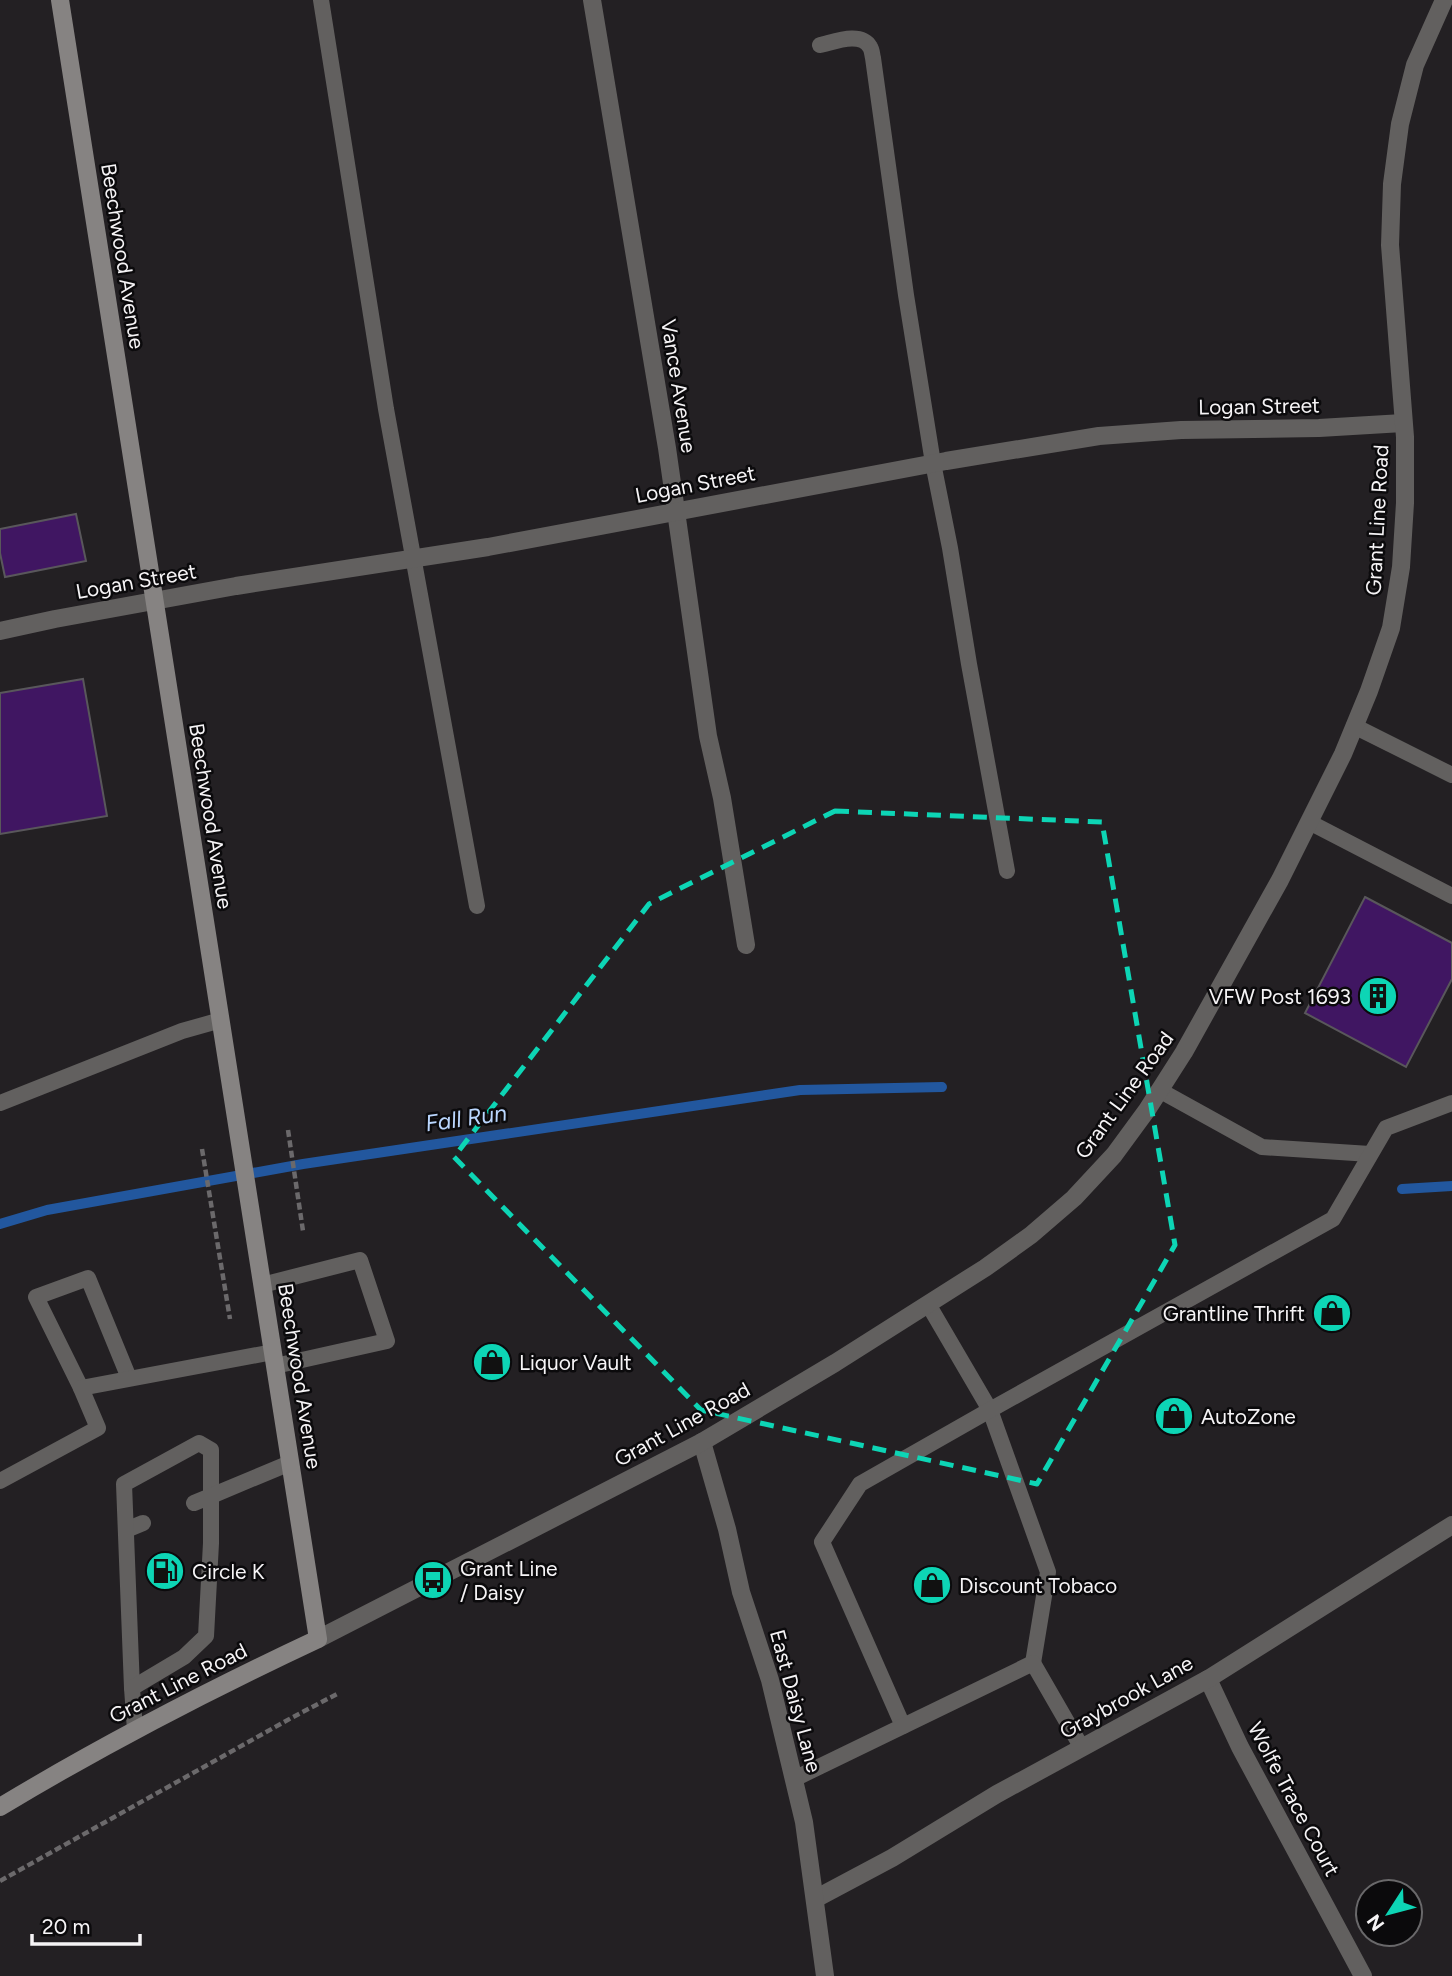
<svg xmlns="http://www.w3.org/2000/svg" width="1452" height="1976" viewBox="0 0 1452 1976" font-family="Figtree,sans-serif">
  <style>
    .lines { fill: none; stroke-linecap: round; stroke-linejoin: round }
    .stream { stroke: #22579e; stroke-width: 10 }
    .building { fill: #401662; stroke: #59575b; stroke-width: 2 }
    .path { stroke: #6b696b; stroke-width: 4.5; stroke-dasharray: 7 3.5; stroke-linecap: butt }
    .service { stroke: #62605f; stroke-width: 16 }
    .minor { stroke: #62605f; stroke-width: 18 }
    .tertiary { stroke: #62605f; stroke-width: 18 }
    .secondary { stroke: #868382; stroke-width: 18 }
    .marked { fill: none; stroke: #0dd5b5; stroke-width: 5; stroke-dasharray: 14 9; stroke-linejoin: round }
    .labels { text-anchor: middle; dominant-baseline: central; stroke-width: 5; stroke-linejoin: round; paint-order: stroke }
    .street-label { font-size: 21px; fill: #f6f4f6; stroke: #0b0a0c }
    .poi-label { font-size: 21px; fill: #f6f4f6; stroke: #0b0a0c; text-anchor: start }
    .water-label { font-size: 23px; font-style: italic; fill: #bbd7ff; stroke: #0b0a0c }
  </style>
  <rect width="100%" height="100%" fill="#232023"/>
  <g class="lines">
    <g class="stream">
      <path d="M1402 1189 1452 1186"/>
      <path d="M0 1224 47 1210 303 1164 800 1090 942 1087"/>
    </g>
  </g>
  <g class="building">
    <path d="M76 514 86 561 5 577 0 553V529Z"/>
    <path d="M83 679 107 816 0 834V693Z"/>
    <path d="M1365 897 1452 943V979L1406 1067 1305 1013Z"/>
  </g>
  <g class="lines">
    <g class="path">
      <path d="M288 1130 303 1231"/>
      <path d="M202 1149 230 1319"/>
      <path d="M0 1881 293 1717 337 1694"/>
    </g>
    <g class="service">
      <path d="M321 0 386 409 477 906"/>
      <path d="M820 45C834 42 861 31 870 47 872 50 872 54 873 58L906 295 933 463 950 548 969 664 1007 871"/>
      <path d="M1354 726 1452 775"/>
      <path d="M1309 822 1452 896"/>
      <path d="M1159 1090 1262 1147 1370 1154"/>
      <path d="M0 1103 182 1031 221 1020"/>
      <path d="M262 1285 360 1260 387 1341 275 1366"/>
      <path d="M928 1304 990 1410 1048 1572 1033 1663"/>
      <path d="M81 1388 36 1297 88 1278 129 1378"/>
      <path d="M0 1481 98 1428 81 1388 273 1352"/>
      <path d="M126 1530 143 1523"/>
      <path d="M132 1688 124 1484 199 1443 211 1450V1496L194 1503"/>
      <path d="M903 1726 822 1542 860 1484 990 1410 1333 1219 1386 1128 1452 1103"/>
      <path d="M135 1730 132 1688 184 1657 206 1636 211 1543V1496L290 1463"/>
      <path d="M794 1779 1033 1663 1082 1748"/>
    </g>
    <g class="minor">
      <path d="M592 0 667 448 708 736 722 798 746 945"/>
      <path d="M0 631 55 619 236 586 488 547 946 461 1099 436 1181 430 1319 428 1403 423"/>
      <path d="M1208 1679 1240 1747 1363 1976"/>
      <path d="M815 1899 892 1858 997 1794 1208 1679 1452 1525"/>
    </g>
    <g class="tertiary">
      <path d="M702 1442 727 1529 741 1592 770 1680 804 1822 825 1976"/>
      <path d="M318 1639 702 1442 835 1363 985 1268 1031 1235 1074 1198 1114 1155 1147 1110 1184 1052 1280 880 1343 754 1369 691 1391 628 1401 567 1405 503V437L1390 245 1392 184 1400 124 1415 65 1444 0"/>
    </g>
    <path class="secondary" d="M0 1807C103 1745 209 1690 318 1639L60 0"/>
  </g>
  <path class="marked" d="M835 811 1102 822 1175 1245 1037 1484 701 1410 454 1157 649 904Z"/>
  <defs>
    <g id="building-disc" transform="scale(2.0125)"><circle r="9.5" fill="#0dd5b5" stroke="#0b0a0c"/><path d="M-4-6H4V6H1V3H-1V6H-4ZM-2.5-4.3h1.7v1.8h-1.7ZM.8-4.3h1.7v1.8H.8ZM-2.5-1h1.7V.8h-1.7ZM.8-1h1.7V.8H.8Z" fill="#111"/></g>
    <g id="shop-disc" transform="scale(2.0125)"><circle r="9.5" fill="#0dd5b5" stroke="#0b0a0c"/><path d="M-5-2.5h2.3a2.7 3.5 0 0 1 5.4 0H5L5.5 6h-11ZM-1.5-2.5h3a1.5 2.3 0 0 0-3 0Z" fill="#111"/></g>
    <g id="fuel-disc" transform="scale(2.0125)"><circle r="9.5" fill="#0dd5b5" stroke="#0b0a0c"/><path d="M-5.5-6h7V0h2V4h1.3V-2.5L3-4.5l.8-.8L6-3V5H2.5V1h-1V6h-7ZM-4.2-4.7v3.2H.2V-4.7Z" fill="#111"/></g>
    <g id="bus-disc" transform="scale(2.0125)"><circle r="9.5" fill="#0dd5b5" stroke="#0b0a0c"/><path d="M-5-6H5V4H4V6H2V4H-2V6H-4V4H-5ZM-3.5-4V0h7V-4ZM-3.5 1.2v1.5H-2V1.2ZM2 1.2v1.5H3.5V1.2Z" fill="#111"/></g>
  </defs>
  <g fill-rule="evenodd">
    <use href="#building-disc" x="1378" y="996"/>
    <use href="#shop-disc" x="1332" y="1313"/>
    <use href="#shop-disc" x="492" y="1362"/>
    <use href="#shop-disc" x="1174" y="1416"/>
    <use href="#fuel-disc" x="165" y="1571"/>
    <use href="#bus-disc" x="433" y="1580"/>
    <use href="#shop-disc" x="932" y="1585"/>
  </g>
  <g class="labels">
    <g class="street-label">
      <text transform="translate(123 256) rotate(81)">Beechwood Avenue</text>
      <text transform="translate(679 386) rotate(81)">Vance Avenue</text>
      <text transform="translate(1259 406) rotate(-1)">Logan Street</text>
      <text transform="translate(695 484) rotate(-11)">Logan Street</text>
      <text transform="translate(1377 520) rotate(-87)">Grant Line Road</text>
      <text transform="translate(136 581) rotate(-10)">Logan Street</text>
      <text transform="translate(211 816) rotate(81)">Beechwood Avenue</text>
      <text transform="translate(1124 1095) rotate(-54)">Grant Line Road</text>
      <text transform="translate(300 1376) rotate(81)">Beechwood Avenue</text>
      <text transform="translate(682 1424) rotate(-29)">Grant Line Road</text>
      <text transform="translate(178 1683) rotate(-27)">Grant Line Road</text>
      <text transform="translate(1126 1697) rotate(-29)">Graybrook Lane</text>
      <text transform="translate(796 1701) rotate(75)">East Daisy Lane</text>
      <text transform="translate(1294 1799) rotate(62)">Wolfe Trace Court</text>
    </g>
    <g class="poi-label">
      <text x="1351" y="996" text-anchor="end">VFW Post 1693</text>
      <text x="1305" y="1313" text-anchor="end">Grantline Thrift</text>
      <text x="519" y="1362">Liquor Vault</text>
      <text x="1201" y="1416">AutoZone</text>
      <text x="460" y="1568">Grant Line<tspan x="460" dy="24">/ Daisy</tspan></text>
      <text x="192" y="1571">Circle K</text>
      <text x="959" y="1585">Discount Tobaco</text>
    </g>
    <g class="water-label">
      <text transform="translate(466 1118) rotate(-8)">Fall Run</text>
    </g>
  </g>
  <g transform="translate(1389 1913) rotate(234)"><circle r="33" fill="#0b0a0c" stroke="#69686a" stroke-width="2"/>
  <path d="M0-5L12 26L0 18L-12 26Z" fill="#0dd5b5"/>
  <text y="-10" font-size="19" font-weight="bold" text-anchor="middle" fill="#f6f4f6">N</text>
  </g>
  <path d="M32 1934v10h108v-10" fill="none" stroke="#f6f4f6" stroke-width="3.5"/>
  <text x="42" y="1934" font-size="21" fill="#f6f4f6" stroke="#0b0a0c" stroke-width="5" paint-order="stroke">20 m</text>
</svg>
